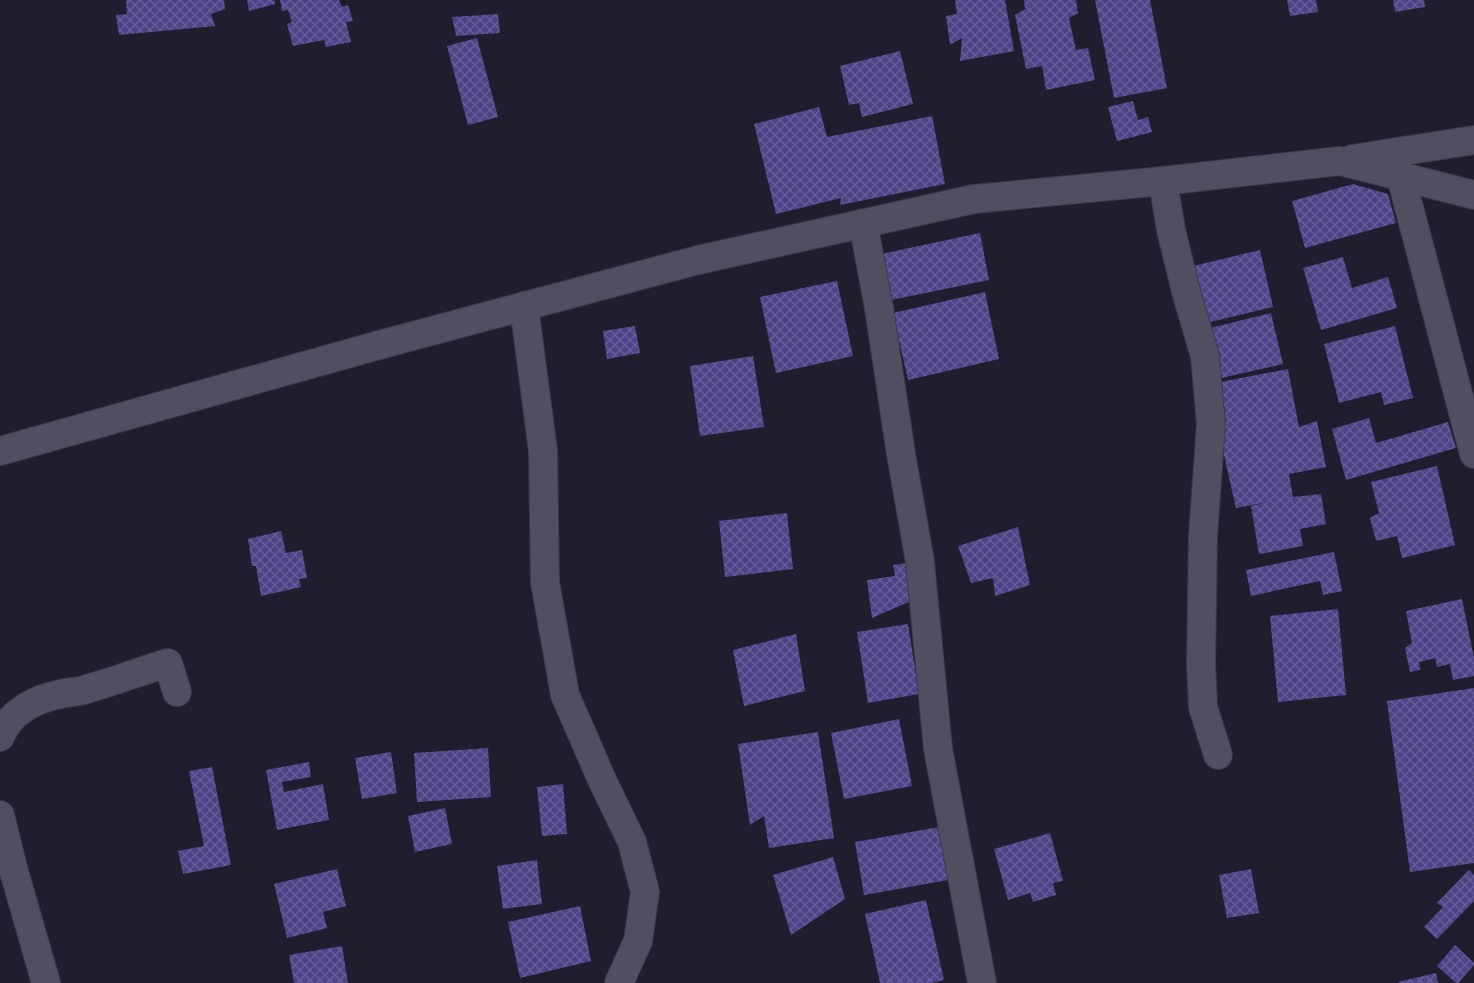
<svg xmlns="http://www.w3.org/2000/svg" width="1474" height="983" viewBox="0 0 1474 983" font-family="'Archivo Narrow',sans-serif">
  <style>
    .building { fill: url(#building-cross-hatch) }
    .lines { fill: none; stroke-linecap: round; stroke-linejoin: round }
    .minor-casing { stroke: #3c3a48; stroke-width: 30 }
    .minor { stroke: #504f62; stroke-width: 28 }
  </style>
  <defs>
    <pattern id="building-cross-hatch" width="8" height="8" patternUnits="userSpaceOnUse" patternTransform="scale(1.25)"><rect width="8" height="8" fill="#4d4488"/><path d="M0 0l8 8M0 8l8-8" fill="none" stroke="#675f9a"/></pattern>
  </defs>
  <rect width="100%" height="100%" fill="#1f1d2e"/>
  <g class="building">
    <path d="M126 0H224L225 9 211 14 215 26 119 35 116 15 127 14Z"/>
    <path d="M247 0H272L275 1V4L249 11Z"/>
    <path d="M280 0H339L342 7 348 5 353 21 346 22 351 42 326 47 324 40 293 46 287 24 292 22 288 10 282 11Z"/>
    <path d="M955 0H1005L1014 51 960 61 962 38 950 45 946 16 957 14Z"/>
    <path d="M1024 0H1076L1078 13 1069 18 1076 50 1088 48 1095 80 1046 90 1042 66 1026 69 1015 15 1025 9Z"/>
    <path d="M1095 0H1150L1167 88 1114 98Z"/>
    <path d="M1287 0H1316L1318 12 1290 16Z"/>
    <path d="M1393 0H1424L1425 7 1395 12Z"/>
    <path d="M498 14 500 33 456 36 452 17Z"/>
    <path d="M477 38 498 117 468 125 447 46Z"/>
    <path d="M900 51 913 104 862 117 859 103 849 105 840 66Z"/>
    <path d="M1133 101 1138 120 1148 117 1152 132 1117 141 1108 107Z"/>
    <path d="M819 107 827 137 932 116 945 184 840 205 841 198 776 214 754 124Z"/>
    <path d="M1353 184 1388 194 1396 223 1305 248 1292 201Z"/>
    <path d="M980 233 989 280 891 300 881 254Z"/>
    <path d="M1260 250 1273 307 1202 324 1189 267Z"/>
    <path d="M1343 257 1352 288 1388 277 1397 308 1321 330 1303 268Z"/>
    <path d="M837 281 853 356 776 373 760 297Z"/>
    <path d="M985 292 999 359 908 380 893 313Z"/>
    <path d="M1271 313 1283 364 1217 379 1206 329Z"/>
    <path d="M635 326 640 353 607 359 603 331Z"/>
    <path d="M1395 326 1413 398 1384 405 1381 392 1339 403 1324 344Z"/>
    <path d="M753 356 764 427 700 436 690 366Z"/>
    <path d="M1288 369 1299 427 1317 421 1326 467 1289 474 1293 497 1321 494 1326 524 1300 529 1303 546 1259 554 1251 506 1269 502 1236 508 1221 442 1210 384Z"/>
    <path d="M1369 418 1376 443 1448 422 1456 448 1346 480 1332 429Z"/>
    <path d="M1437 466 1455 545 1402 558 1397 536 1376 541 1370 518 1379 513 1371 482Z"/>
    <path d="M787 513 793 569 725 577 719 521Z"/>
    <path d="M1018 527 1030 585 995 596 993 578 971 583 958 546Z"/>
    <path d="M281 531 286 553 302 550 307 578 299 579 301 587 261 596 256 566H252L248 539Z"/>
    <path d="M1334 552 1342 591 1323 595 1320 581 1251 596 1246 570Z"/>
    <path d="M906 563 911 601 872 618 867 580 895 576 893 565Z"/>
    <path d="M1462 599 1474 658V676L1453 680 1450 664 1437 667 1435 658 1419 662 1420 670 1410 672 1405 648 1412 643 1406 611Z"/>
    <path d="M1338 609 1346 695 1278 702 1270 616Z"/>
    <path d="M908 624 919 694 868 703 857 632Z"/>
    <path d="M796 634 805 691 744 706 733 650Z"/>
    <path d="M1474 688V863L1410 872 1387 701Z"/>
    <path d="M899 719 912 786 844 799 831 733Z"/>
    <path d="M818 732 834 838 769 848 764 816 750 825 738 744Z"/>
    <path d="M488 748 491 797 417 802 414 753Z"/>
    <path d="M391 752 397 793 362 799 355 758Z"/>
    <path d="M309 762 311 777 282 782 284 792 323 784 329 820 277 830 266 770Z"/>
    <path d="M212 767 231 865 183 874 178 851 204 846 189 771Z"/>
    <path d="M563 784 567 834 542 836 537 787Z"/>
    <path d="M445 808 452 844 415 852 408 816Z"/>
    <path d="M945 826 954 879 864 895 855 842Z"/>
    <path d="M1050 833 1063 881 1053 883 1056 895 1033 902 1030 893 1008 900 994 849Z"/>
    <path d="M833 857 845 899 791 935 773 875Z"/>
    <path d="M537 860 542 904 503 909 497 866Z"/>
    <path d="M337 869 346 906 323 912 327 928 287 938 274 884Z"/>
    <path d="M1251 869 1259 913 1227 918 1219 875Z"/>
    <path d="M1469 870 1474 875V901L1437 939 1424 927 1443 907 1437 903Z"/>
    <path d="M926 900 944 980 931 983H880L865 914Z"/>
    <path d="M580 906 591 961 520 978 508 922Z"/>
    <path d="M1455 945 1474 963V965L1458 983H1456L1437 966Z"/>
    <path d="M342 946 348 983H294L289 955Z"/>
    <path d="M1436 973 1438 983H1399L1398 982Z"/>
  </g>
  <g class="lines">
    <g class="minor-casing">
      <g id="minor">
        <path d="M1352 159 1474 140"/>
        <path d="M1401 177 1474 454"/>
        <path d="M1163 181 1171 230 1187 295 1205 356 1211 424 1203 536 1201 664 1203 707 1218 755"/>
        <path d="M863 223 879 308 901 454 920 562 938 749 982 983"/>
        <path d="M524 306 543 451 545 582 565 695 603 782 632 842 645 892 638 941 619 983"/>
        <path d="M0 451 379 345 698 260 974 199 1163 181 1340 161 1474 195"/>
        <path d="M0 737C10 712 35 699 61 694 69 692 79 692 87 689 115 681 141 671 168 663L177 692"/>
        <path d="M0 815 13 868 46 983"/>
      </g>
    </g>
    <use href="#minor" class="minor"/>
  </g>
</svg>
